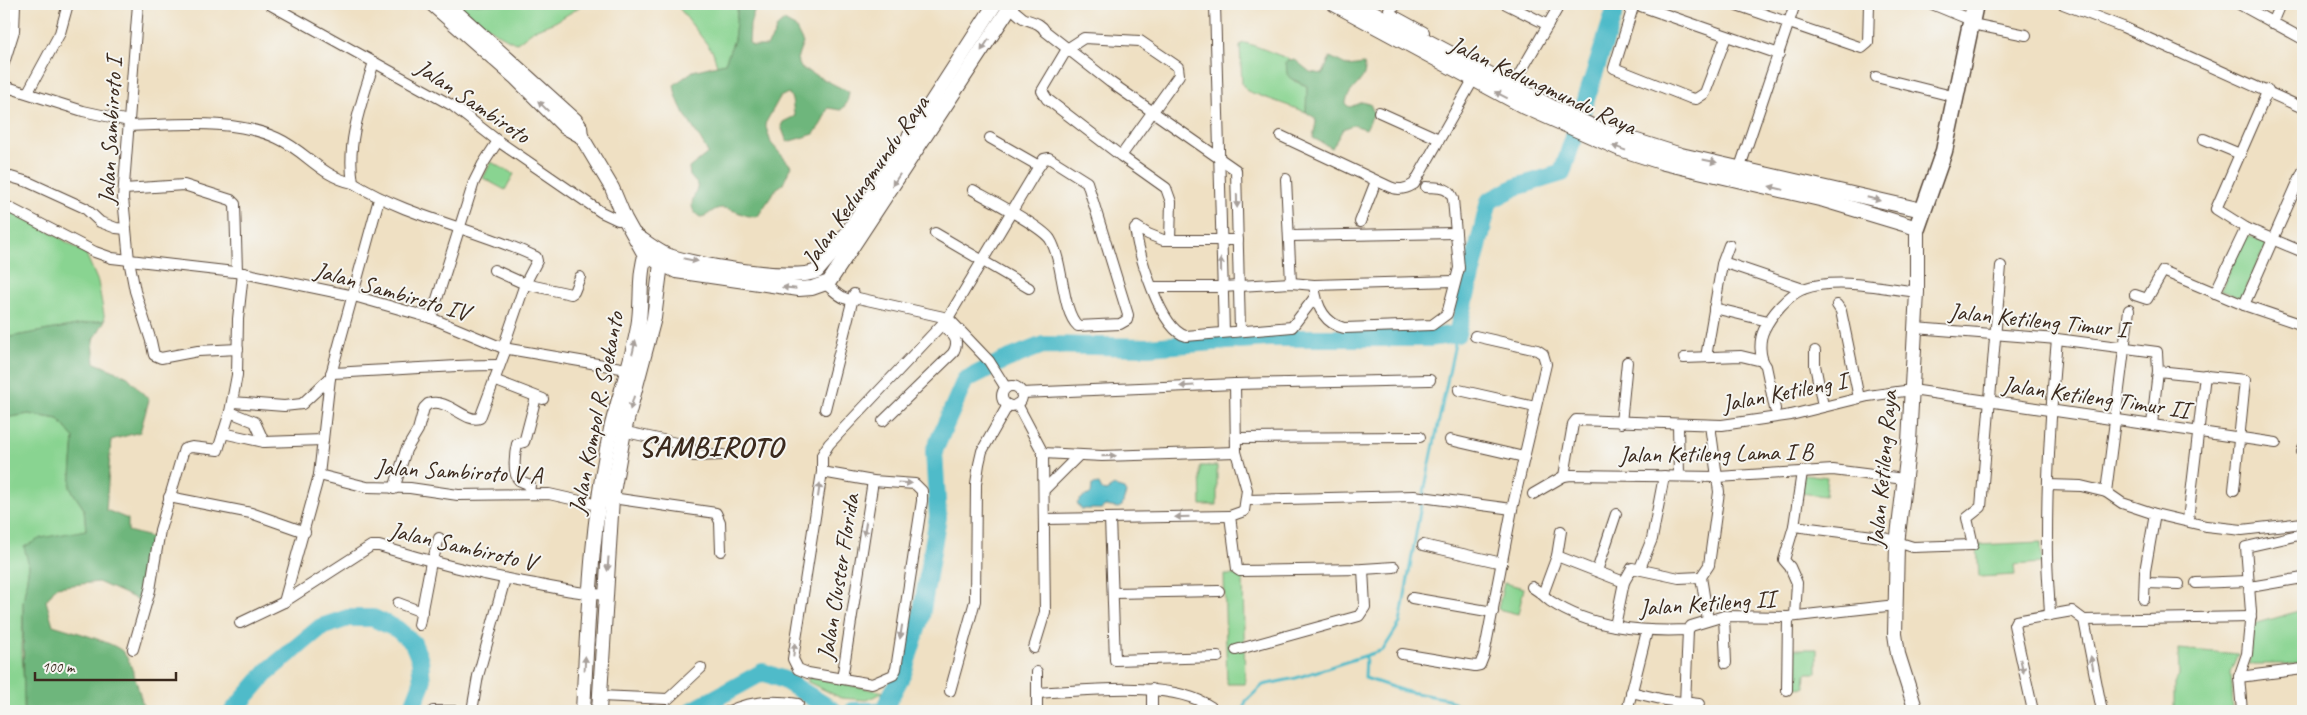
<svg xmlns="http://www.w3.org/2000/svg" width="2307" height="715" viewBox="0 0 2307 715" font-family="Caveat,sans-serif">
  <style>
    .green { fill: #89d491; stroke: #627f58 }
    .forest { fill: #6eb67b; stroke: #54704c }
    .water { fill: #4fbbc9; stroke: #457274 }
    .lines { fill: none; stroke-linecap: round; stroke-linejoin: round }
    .stream { stroke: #4fbbc9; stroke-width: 3 }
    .river { stroke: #4fbbc9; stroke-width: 18 }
    .street-casing { stroke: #564537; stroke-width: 12 }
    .secondary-casing { stroke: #564537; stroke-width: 16 }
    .primary-casing { stroke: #564537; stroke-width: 19 }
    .street { stroke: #fff; stroke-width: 10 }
    .secondary { stroke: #fff; stroke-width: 14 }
    .primary { stroke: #fff; stroke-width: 16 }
    .oneway { fill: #a79f9a }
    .labels { text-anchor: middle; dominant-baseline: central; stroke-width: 4; stroke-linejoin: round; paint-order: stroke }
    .street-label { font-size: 24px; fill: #3b2a1e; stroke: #f6f6f2 }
    .district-label { font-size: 29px; font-weight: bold; letter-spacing: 1px; fill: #3b2a1e; stroke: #f6f6f2 }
  </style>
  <rect width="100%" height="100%" fill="#f6f6f2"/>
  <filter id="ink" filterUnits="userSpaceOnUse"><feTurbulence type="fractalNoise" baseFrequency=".02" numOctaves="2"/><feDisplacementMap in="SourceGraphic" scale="10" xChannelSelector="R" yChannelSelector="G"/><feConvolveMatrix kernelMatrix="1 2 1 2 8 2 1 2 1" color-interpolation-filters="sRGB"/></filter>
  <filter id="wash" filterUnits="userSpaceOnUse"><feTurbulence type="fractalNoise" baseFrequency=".0096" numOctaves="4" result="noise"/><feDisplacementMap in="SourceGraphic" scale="20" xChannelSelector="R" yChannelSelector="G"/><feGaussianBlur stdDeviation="1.12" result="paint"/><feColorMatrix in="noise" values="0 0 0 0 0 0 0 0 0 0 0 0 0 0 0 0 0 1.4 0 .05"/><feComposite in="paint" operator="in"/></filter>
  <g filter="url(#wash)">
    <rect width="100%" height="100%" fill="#efe0c3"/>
    <g class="green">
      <path d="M457 4H585L555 22 534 30 517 43C507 42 465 12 457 4Z"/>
      <path d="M676 4H738L734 40 725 63 717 65 713 52Z"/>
      <path d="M1245 43C1261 47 1274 54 1290 59L1286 62 1294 81 1307 86 1306 112 1247 91 1242 84 1240 47 1241 44Z"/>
      <path d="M491 162 514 174 505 190 483 178Z"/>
      <path d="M4 208 54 234 86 254 98 282 105 320 4 338Z"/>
      <path d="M2246 234 2267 243 2241 299 2221 290Z"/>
      <path d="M29 414 58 419 74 438 70 488 84 509 86 530 25 547 29 566 23 603 22 653 25 707 24 711H4V418Z"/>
      <path d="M1200 466H1217V505H1201Z"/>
      <path d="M1804 474 1827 477 1825 496 1801 493Z"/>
      <path d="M2041 542 2042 563 2014 565 2015 575 1979 577 1977 545Z"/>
      <path d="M1224 575H1243L1245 684H1227Z"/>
      <path d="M1504 583 1524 588 1518 614 1498 609Z"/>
      <path d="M2303 610V664H2249L2253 624Z"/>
      <path d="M1793 649H1817V673H1806L1805 688 1791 687 1790 651Z"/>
      <path d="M2178 649 2239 654 2231 672 2233 711H2174V684L2179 675Z"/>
      <path d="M808 677 884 692 866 700 841 698 808 682Z"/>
    </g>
    <g class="forest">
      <path d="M738 4H756L750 25 749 43 753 46H767L774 35 777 27 784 21 795 27 803 43 797 59 801 68 849 92 847 103 841 110 828 108 821 124 814 134 787 142 781 126 783 122 795 116C792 109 794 98 788 93L780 97 765 124 771 143 791 166 783 184 776 189 758 216C746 219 734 208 722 208 712 208 709 217 700 217 686 208 694 198 698 185L690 176 689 168 708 153C697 130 677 110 674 85L693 71 725 63 734 40Z"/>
      <path d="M1330 57 1348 66 1364 64C1370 81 1345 89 1346 105L1350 107 1362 102 1370 104 1374 113 1366 129 1353 125 1343 129 1332 148 1313 138 1316 122 1315 118 1306 112 1307 86 1290 78 1287 74 1286 61 1294 59 1310 72 1323 74Z"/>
      <path d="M105 320 93 341 95 363 127 376 149 400 140 432 111 440 106 510 128 519V531L154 538 146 586 141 601 98 582 56 587 46 601 53 625C68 630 114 642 123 652 134 665 139 695 145 711H24L23 603 29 566 24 547 41 538 86 530 84 509 70 488 74 438 58 419 29 414 4 418V338Z"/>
    </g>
    <path class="water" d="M1099 484 1102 490 1106 491 1114 486 1124 489 1126 493 1122 506 1118 508 1105 506 1101 509H1081L1077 503 1083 497 1091 494 1092 485Z"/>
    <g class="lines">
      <g class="stream">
        <path d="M1366 656 1365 678 1404 691 1448 699 1466 711"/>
        <path d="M1242 711 1246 701 1263 685 1296 678 1383 650 1400 623 1420 511 1457 334"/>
      </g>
      <g class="river">
        <path d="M233 711 268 671 321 627 348 618H373L397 629 413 643 420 660 422 683 411 711"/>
        <path d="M692 711 763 672 784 680 834 711"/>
        <path d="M853 711H883L903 673 921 616 938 517 934 451 965 380 1005 360 1043 345 1148 347 1267 338H1429L1457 334 1489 201 1516 187 1562 173 1617 4"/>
      </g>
    </g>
  </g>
  <g filter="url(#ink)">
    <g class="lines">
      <g class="street-casing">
        <g id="street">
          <path d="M138 4 123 198 129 260 135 291 151 341 154 355 161 358 198 351 238 349"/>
          <path d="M269 4 453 106 498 141 601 212 618 220 625 219"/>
          <path d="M1215 4 1224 332"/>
          <path d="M1506 4 1548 25"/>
          <path d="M1634 4 1614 68 1690 98 1696 99 1705 93 1726 37"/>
          <path d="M1635 4 1779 54"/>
          <path d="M1734 4 1862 48 1868 43 1869 4"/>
          <path d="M1932 4 1971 20"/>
          <path d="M2063 4 2123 27 2303 108"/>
          <path d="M2239 4 2303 39"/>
          <path d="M1009 7C1014 10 1019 15 1023 18 1031 22 1040 22 1045 31L1110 82 1236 170 1240 330"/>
          <path d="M1389 9 1398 4"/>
          <path d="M1391 14 1424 32"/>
          <path d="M2272 23 2280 4"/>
          <path d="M1972 24 2026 35"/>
          <path d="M374 62C362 102 346 141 353 183 412 219 475 228 536 257L537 261 525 284 571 294 574 292 580 277"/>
          <path d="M4 63 14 31 15 4"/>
          <path d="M1876 77 1956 97"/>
          <path d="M4 86 83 111 129 121"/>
          <path d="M1512 87 1560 4"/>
          <path d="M2268 90 2216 209 2246 228 2303 252"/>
          <path d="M28 92 60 33 68 4"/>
          <path d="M1379 112 1439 139"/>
          <path d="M129 126C176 125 233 118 277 138 306 151 320 176 353 183"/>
          <path d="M1281 136 1390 187C1399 191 1406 189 1414 184L1473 80"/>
          <path d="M990 138 1039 166"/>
          <path d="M2204 139 2240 154"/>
          <path d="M1121 156 1047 99 1042 91 1067 49 1084 38 1140 41 1178 67 1179 75 1121 156 1166 188 1171 202 1170 240"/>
          <path d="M1740 167 1795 4"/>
          <path d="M4 175 28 182 85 208 100 222 116 228 126 229"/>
          <path d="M1286 179 1291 283"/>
          <path d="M124 189 184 185 231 200 235 204 237 272"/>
          <path d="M4 205 95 252 112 258 243 273 354 296 431 318 503 348 633 370"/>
          <path d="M1360 222 1376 181"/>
          <path d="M935 233 1029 288"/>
          <path d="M1290 236 1456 233"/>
          <path d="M1238 240H1163L1148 234 1137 227 1135 229C1139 253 1160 330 1186 336L1292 327 1315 297"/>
          <path d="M1723 262 1803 289"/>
          <path d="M494 270 525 284 503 348"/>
          <path d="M825 284C836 291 844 304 858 298L948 318 989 361 1006 388"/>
          <path d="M1314 285C1316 304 1323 323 1344 328L1432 325 1447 314 1459 268 1453 199C1449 186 1438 188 1426 187"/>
          <path d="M1152 287H1222L1291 283 1314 285 1454 281"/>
          <path d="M2215 293 2246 228"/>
          <path d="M2135 295 2147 299 2163 271 2244 305 2303 325"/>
          <path d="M1837 305 1841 311 1859 398"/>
          <path d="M2244 305 2303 171"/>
          <path d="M1714 308 1768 321"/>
          <path d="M431 318 474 182 483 164 498 141"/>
          <path d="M1915 328 2057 339 2157 352 2158 371 2152 424"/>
          <path d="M1815 351V365L1823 406"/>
          <path d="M1706 357 1722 264 1729 245"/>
          <path d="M1684 358 1741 356 1762 361"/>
          <path d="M2158 371 2245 380 2234 490"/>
          <path d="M331 373C387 371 443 365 499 365"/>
          <path d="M494 380 543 399"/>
          <path d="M1235 384 1236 452 1247 490 1244 511 1230 516 1237 569 1240 571 1363 569 1394 567"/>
          <circle cx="1012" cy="396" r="10"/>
          <path d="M1459 390 1535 407"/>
          <path d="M1021 393 1235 384 1430 380"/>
          <path d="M233 402 284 406 302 404 330 378"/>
          <path d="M1017 404 1043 453 1045 612 1034 648"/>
          <path d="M825 409 854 294"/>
          <path d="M1775 409 1766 366C1759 357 1759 340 1764 330 1771 315 1788 295 1803 289 1837 277 1883 288 1917 292"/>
          <path d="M230 412 255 422 264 442"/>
          <path d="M883 421 953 353C961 339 952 334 942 325"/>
          <path d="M1621 423 1627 362"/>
          <path d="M1678 424 1679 476"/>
          <path d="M617 430 690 446 694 456 723 455"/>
          <path d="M223 433 264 442 323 440"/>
          <path d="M1236 438 1420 437"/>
          <path d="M1450 440 1524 457"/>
          <path d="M2302 452 2303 448"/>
          <path d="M1043 453 1102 456 1236 452"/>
          <path d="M822 472 873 481 915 484 922 491V501L896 669 893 675 872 684 808 673 798 669 793 659 822 472V455L829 444 948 318 1039 166 1044 159 1049 158 1087 182 1128 315 1127 320 1120 324 1078 326C1061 310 1064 262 1050 239 1041 226 989 199 973 190"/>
          <path d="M319 475 367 487 410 488 458 495 549 494 598 505"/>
          <path d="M1564 476 1573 424 1576 420 1722 425 1791 415 1868 396 1912 390 2276 443"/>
          <path d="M2048 485 2081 486 2106 492 2122 503 2155 514 2206 526 2242 530 2303 523"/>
          <path d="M394 489 406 450 418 430 424 408 428 404C448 397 466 424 480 418L506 349"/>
          <path d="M1044 490 1079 455"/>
          <path d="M2106 492 2129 310"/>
          <path d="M529 493 530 485C526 483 522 482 519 480 512 474 515 452 517 444L524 442 525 439 536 397"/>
          <path d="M1533 494 1564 476 1571 475 1718 477 1833 470 1904 479"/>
          <path d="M169 497 251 513 305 532"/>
          <path d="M612 498 716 513 720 522 721 551"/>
          <path d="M1247 500 1414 496 1512 509"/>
          <path d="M1110 518 1115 660 1218 657"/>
          <path d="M1044 519 1230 516"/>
          <path d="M2188 520 2205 375"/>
          <path d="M1794 526 1881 537 1913 547 1973 545 1967 518 1981 507 2001 266"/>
          <path d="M1423 545 1502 563"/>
          <path d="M1557 556 1624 582"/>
          <path d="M432 563 439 538"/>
          <path d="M1640 568 1652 539 1664 476"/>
          <path d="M1597 571 1616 514"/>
          <path d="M2145 583 2179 584"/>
          <path d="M2196 583 2248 581"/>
          <path d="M1532 587C1539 591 1544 596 1550 601 1590 628 1641 632 1688 630L1691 626 1724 616 1788 617 1896 605"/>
          <path d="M2250 587 2303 578"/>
          <path d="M1113 593 1219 591"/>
          <path d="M1543 594 1557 556 1561 531"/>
          <path d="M1412 598 1493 612"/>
          <path d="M2144 599 2145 571 2155 514"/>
          <path d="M284 602 319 475 330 378 379 199"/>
          <path d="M398 603 422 612"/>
          <path d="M2050 615C2049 589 2046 563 2047 538 2047 471 2051 405 2057 339"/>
          <path d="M1724 616 1726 663"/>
          <path d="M1795 616 1797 583 1790 567 1784 560 1794 526 1802 472"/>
          <path d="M1708 620 1701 577 1709 565 1719 492 1710 425"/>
          <path d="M2084 620 2251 617"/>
          <path d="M240 623 284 602 371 546H379C431 562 482 575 535 584 559 589 582 594 606 595"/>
          <path d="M419 625 431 562"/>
          <path d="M1615 626 1624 582 1632 568 1679 578 1701 577"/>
          <path d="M133 649 150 590 160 530 184 449 192 447 218 450 230 412 237 375 238 319 243 273"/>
          <path d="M1236 650 1359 616 1365 607 1363 569"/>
          <path d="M1402 654 1475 666 1480 665 1484 655 1512 509 1546 364 1543 354 1537 350 1475 336"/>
          <path d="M1037 672V711"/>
          <path d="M2239 677 2303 669"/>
          <path d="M842 679 873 481"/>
          <path d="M1152 689V711"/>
          <path d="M1787 690 1788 617"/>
          <path d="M950 691 975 601 976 484 979 464 982 451 1008 405"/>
          <path d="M1631 692 1665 700 1699 704"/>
          <path d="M1037 693C1086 691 1170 679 1211 707L1212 711"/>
          <path d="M600 696 668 699 701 668"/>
          <path d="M1685 704 1688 630"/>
          <path d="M1628 707 1647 631"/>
          <path d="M433 711H459"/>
          <path d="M472 711 478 676 505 579"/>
          <path d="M729 711C752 701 773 700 798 704"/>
          <path d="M2033 711 2014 625 2016 621 2072 611 2084 620 2102 711"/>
          <path d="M2242 711 2239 677 2247 654 2251 612 2246 547 2303 534"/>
        </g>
      </g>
      <g class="secondary-casing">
        <g id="secondary">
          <path d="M432 4 516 78 565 127 581 136"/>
          <path d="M447 4 575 120 580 127 581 136 612 188 625 219 645 255 676 271 799 289 812 288 829 282 1012 4"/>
          <path d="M1334 4 1525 107 1620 149 1664 163 1824 200 1917 228V292L1909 442 1897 544 1895 634 1898 654 1916 711"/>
          <path d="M1357 4 1552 107 1596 128 1681 155 1922 210"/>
          <path d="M635 235C644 241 654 249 664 254 690 265 792 282 817 271L840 244 995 4"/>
          <path d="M583 711C588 617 591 522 611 429 619 395 632 362 638 327 643 301 637 273 648 248"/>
          <path d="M599 711 612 498 624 431 654 318 662 256"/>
        </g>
      </g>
      <g class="primary-casing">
        <path id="primary" d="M1917 228 1944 151 1975 4"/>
      </g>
      <use href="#street" class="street"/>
      <use href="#secondary" class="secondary"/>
      <use href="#primary" class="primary"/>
    </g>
    <defs><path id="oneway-solid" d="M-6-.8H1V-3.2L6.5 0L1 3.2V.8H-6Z" transform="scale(1.25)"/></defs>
    <g class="oneway">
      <use href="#oneway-solid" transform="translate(985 45) rotate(123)"/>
      <use href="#oneway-solid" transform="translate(1501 95) rotate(-153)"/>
      <use href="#oneway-solid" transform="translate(543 106) rotate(-136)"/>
      <use href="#oneway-solid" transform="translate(1619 148) rotate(-160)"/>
      <use href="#oneway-solid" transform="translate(1710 161) rotate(12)"/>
      <use href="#oneway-solid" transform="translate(896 180) rotate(123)"/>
      <use href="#oneway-solid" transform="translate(1776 188) rotate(-166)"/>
      <use href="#oneway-solid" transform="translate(1874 199) rotate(13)"/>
      <use href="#oneway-solid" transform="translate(1237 201) rotate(89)"/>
      <use href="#oneway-solid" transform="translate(691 260) rotate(11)"/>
      <use href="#oneway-solid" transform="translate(1221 265) rotate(-91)"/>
      <use href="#oneway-solid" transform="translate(789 288) rotate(-174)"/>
      <use href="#oneway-solid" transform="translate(634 347) rotate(-77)"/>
      <use href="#oneway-solid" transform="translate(1187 386) rotate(177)"/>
      <use href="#oneway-solid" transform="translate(632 403) rotate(106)"/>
      <use href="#oneway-solid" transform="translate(1109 456) rotate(-1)"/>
      <use href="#oneway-solid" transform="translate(905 483) rotate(4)"/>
      <use href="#oneway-solid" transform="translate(819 490) rotate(-82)"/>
      <use href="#oneway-solid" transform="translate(1182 517) rotate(179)"/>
      <use href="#oneway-solid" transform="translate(865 529) rotate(99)"/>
      <use href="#oneway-solid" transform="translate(608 564) rotate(94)"/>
      <use href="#oneway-solid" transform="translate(901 632) rotate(99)"/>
      <use href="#oneway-solid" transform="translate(794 650) rotate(-84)"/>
      <use href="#oneway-solid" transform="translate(585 663) rotate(-87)"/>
      <use href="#oneway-solid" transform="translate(2092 663) rotate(-101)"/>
      <use href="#oneway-solid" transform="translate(2022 666) rotate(76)"/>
    </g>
  </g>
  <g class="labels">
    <g class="street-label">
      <text transform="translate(1543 85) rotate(25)">Jalan Kedungmundu Raya</text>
      <text transform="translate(473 101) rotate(34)">Jalan Sambiroto</text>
      <text transform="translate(110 131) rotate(-87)">Jalan Sambiroto I</text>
      <text transform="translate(865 181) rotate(-55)">Jalan Kedungmundu Raya</text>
      <text transform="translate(392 291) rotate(16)">Jalan Sambiroto IV</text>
      <text transform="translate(2038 320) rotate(6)">Jalan Ketileng Timur I</text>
      <text transform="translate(1784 392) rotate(-11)">Jalan Ketileng I</text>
      <text transform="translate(2096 397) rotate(8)">Jalan Ketileng Timur II</text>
      <text transform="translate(596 413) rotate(-79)">Jalan Kompol R. Soekanto</text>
      <text transform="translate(1716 453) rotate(-1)">Jalan Ketileng Lama I B</text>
      <text transform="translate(1882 469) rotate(-85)">Jalan Ketileng Raya</text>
      <text transform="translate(459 471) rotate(3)">Jalan Sambiroto V A</text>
      <text transform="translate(463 546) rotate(13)">Jalan Sambiroto V</text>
      <text transform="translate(838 577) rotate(-81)">Jalan Cluster Florida</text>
      <text transform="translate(1707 603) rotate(-4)">Jalan Ketileng II</text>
    </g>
    <g class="district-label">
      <text x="711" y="446">SAMBIROTO</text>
    </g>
  </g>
  <rect width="2307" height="715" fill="none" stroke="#f6f6f2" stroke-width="20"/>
  <path d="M35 672v8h141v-8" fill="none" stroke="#3b2a1e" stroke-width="2.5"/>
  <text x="42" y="672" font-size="15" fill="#3b2a1e" stroke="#f6f6f2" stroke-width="4" paint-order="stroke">100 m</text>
</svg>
